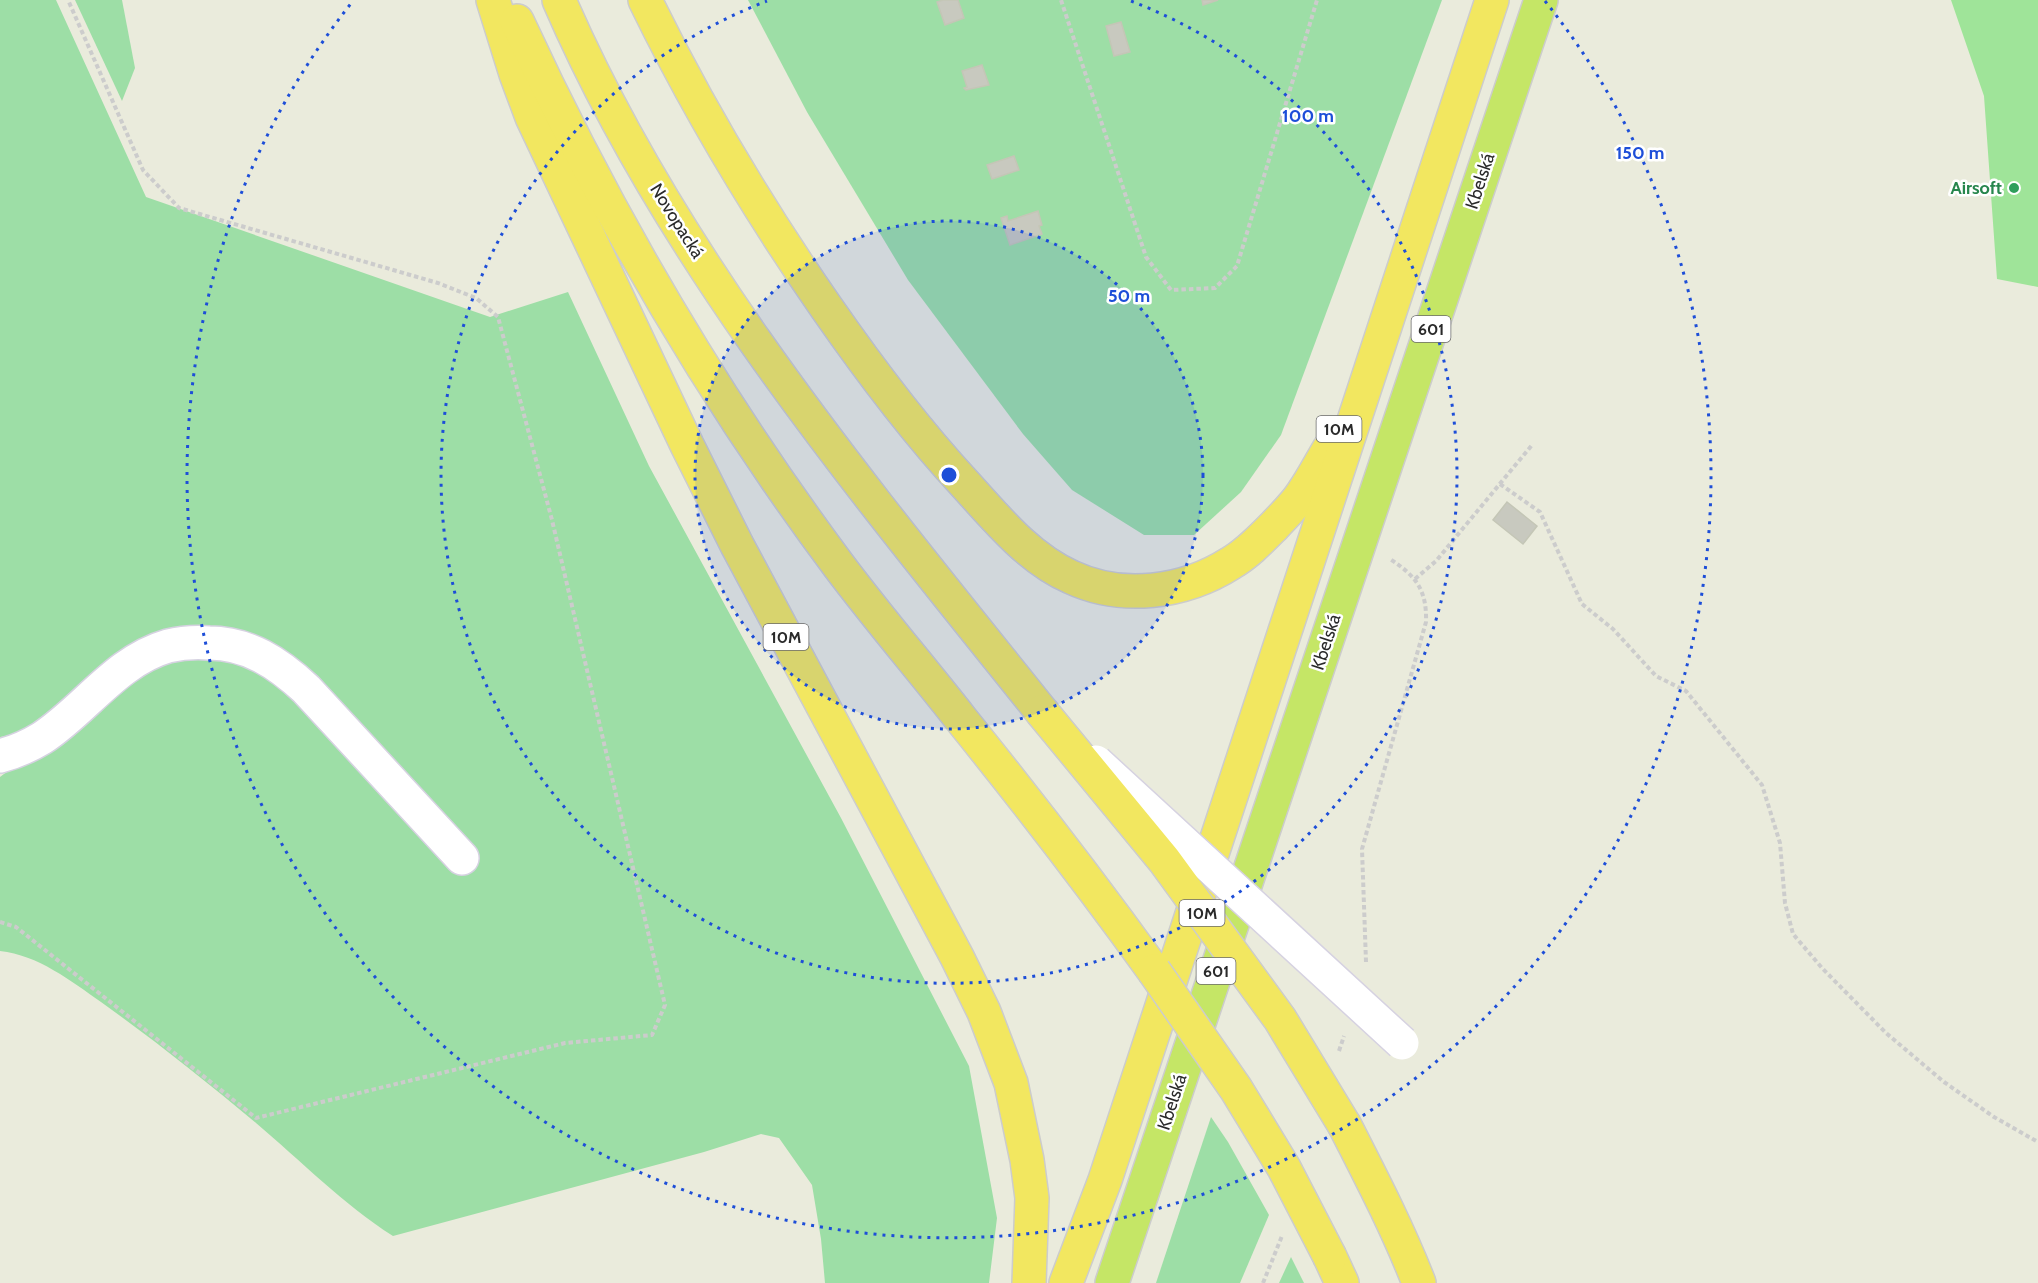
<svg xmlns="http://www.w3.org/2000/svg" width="2038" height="1283" viewBox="0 0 2038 1283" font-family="Cabin,sans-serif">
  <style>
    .green { fill: #9ddea6 }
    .pitch { fill: #9fe499 }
    .building { fill: #c8c9bf; stroke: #c4c6b6; stroke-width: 1.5 }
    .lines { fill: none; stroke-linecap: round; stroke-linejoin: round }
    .minor-casing { stroke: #d6d2e1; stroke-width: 36 }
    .major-casing { stroke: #ccc; stroke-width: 36 }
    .highway-casing { stroke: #ccc; stroke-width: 36 }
    .path { stroke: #ccc; stroke-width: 4; stroke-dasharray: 4.5 3; stroke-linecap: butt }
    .minor { stroke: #fff; stroke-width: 33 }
    .major { stroke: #c5e666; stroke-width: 33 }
    .highway { stroke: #f2e760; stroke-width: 33 }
    .minor-bridge-casing { stroke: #d6d2e1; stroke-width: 36; stroke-linecap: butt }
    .highway-bridge-casing { stroke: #ccc; stroke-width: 36; stroke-linecap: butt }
    .minor-bridge { stroke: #fff; stroke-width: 33 }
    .highway-bridge { stroke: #f2e760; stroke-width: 33 }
    .ring { fill: none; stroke: #1d4ed8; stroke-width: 3; stroke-dasharray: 3 6 }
    .leisure-dot { fill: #2e9e5b; stroke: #fff; stroke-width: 2 }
    .labels { text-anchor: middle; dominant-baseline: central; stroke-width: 5; stroke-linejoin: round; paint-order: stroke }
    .shield { fill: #fff; stroke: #6a6a6a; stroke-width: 1.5 }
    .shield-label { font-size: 16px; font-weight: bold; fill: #2a2a2a }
    .street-label { font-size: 18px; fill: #2a2a2a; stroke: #fff }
    .leisure-label { font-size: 18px; font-weight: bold; fill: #27864d; stroke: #fff; text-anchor: end }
    .centre { fill: #1d4ed8; stroke: #fff; stroke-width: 3 }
    .ring-label { font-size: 18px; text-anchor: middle; font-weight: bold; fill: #1d4ed8; stroke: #fff; stroke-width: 5; stroke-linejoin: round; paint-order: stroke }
  </style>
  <rect width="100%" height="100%" fill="#eaebdc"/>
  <g class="green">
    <path d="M0 0H56L146 197 490 317 568 292 649 466 841 818 969 1066 997 1218 989 1283H825L821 1239 812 1185 779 1138 761 1134 704 1152 393 1236C343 1204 301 1161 256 1123 206 1081 154 1040 101 1002 71 981 38 955 0 951V777C20 761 45 751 65 735 87 717 107 694 130 678 189 637 249 652 300 696L454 865 466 855 300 667C235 618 169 618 105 670 72 696 45 733 0 737Z"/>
    <path d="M75 0H122L135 68 122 101Z"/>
    <path d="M748 0H1442L1281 435 1241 492 1194 535H1144L1072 490 1023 434 908 280 807 112Z"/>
    <path d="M1211 1117 1228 1142 1269 1215 1240 1283H1156Z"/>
    <path d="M1291 1257 1304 1283H1279Z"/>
  </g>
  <path class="pitch" d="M1951 0H2038V287L1997 279 1984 96Z"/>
  <g class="building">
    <path d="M943 0H958L964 18 945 25 937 2Z"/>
    <path d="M1202 0H1218L1203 5Z"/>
    <path d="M1121 22 1130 52 1114 56 1106 26Z"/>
    <path d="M982 65 989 85 966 90 964 88 967 87 962 71Z"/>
    <path d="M1014 156 1019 170 992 179 987 165Z"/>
    <path d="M1038 211 1042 225 1039 226 1042 234 1010 245 1001 218 1007 216 1008 221Z"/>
    <path d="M1507 502 1537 526 1523 544 1493 520Z"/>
  </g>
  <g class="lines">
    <g class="minor-casing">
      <path id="minor" d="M0 756C15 752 29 746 42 738 85 710 116 661 168 646 181 643 196 642 209 643 248 643 278 663 306 689L462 858"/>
    </g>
    <g class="major-casing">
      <path id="major" d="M1112 1283 1541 0"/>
    </g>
    <g class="highway-casing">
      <g id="highway">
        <path d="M493 0 516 74 532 117 687 445 737 545 957 957 984 1012 1011 1083 1027 1160 1032 1198 1029 1283"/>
        <path d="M559 0C672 262 865 491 1042 712"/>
        <path d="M645 0C697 107 758 209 826 307 869 369 914 429 965 484 996 518 1028 558 1071 577 1122 601 1184 593 1231 563 1248 553 1261 539 1275 525 1284 515 1295 505 1302 494 1312 480 1320 464 1329 449"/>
        <path d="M517 21C605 212 713 397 839 566 878 618 921 668 961 719 1028 802 1092 885 1154 971"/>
        <path d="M1345 1126C1371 1177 1398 1229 1419 1283"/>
        <path d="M1330 1257 1342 1283"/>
        <path d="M1066 1283 1105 1180 1492 0"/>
      </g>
    </g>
    <g class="path">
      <path d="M1061 0 1146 257 1171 290 1215 288 1237 266 1317 0"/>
      <path d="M1500 484 1540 512 1582 604 1613 629 1656 676 1686 691 1762 785 1780 843 1785 903 1793 934 1822 968 1886 1033 1944 1082 1994 1117 2038 1142"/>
      <path d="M1415 579 1436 561 1532 445"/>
      <path d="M0 922 16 927 256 1118 565 1043 652 1035 665 1005 552 520 498 317 476 298 438 283 179 208 143 170 68 0"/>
      <path d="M1366 962 1362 849 1426 622C1427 590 1416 576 1390 559"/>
      <path d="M1339 1051 1344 1036"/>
      <path d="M1263 1283 1282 1236"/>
    </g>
    <use href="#minor" class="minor"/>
    <use href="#major" class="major"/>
    <use href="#highway" class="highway"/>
    <g class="minor-bridge-casing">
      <path id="minor-bridge" d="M1096 762 1402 1043"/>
    </g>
    <g class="highway-bridge-casing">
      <g id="highway-bridge">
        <path d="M1042 712 1164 860 1280 1019 1345 1126"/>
        <path d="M1154 971 1236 1089 1284 1168 1330 1257"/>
      </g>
    </g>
    <use href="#minor-bridge" class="minor-bridge"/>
    <use href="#highway-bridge" class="highway-bridge"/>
  </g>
  <circle cx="949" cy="475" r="254" fill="#1d4ed8" fill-opacity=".12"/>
  <g class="ring">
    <circle cx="949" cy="475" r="254"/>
    <path d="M1131 1A508 508 0 1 1 767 1"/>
    <path d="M1545 1A762 762 0 1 1 353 1"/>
  </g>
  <circle class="leisure-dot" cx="2014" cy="188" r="6"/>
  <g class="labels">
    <g class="shield">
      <rect x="1411.5" y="316" width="39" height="26" rx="4.5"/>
      <rect x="1316.5" y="416" width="45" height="26" rx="4.5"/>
      <rect x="763.5" y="624" width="45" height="26" rx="4.5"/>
      <rect x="1179.5" y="900" width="45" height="26" rx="4.5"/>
      <rect x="1196.5" y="958" width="39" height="26" rx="4.5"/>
    </g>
    <g class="shield-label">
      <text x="1431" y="329">601</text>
      <text x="1339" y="429">10M</text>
      <text x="786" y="637">10M</text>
      <text x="1202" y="913">10M</text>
      <text x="1216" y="971">601</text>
    </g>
    <g class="street-label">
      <text transform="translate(1480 181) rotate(-72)">Kbelská</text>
      <text transform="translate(677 221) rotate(58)">Novopacká</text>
      <text transform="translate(1326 642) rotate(-72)">Kbelská</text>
      <text transform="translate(1172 1102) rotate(-72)">Kbelská</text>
    </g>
    <g class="leisure-label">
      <text x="2002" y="188">Airsoft</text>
    </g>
  </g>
  <circle cx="949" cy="475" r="9" class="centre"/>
  <g class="ring-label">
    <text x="1308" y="122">100 m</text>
    <text x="1640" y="159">150 m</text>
    <text x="1129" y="302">50 m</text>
  </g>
</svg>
